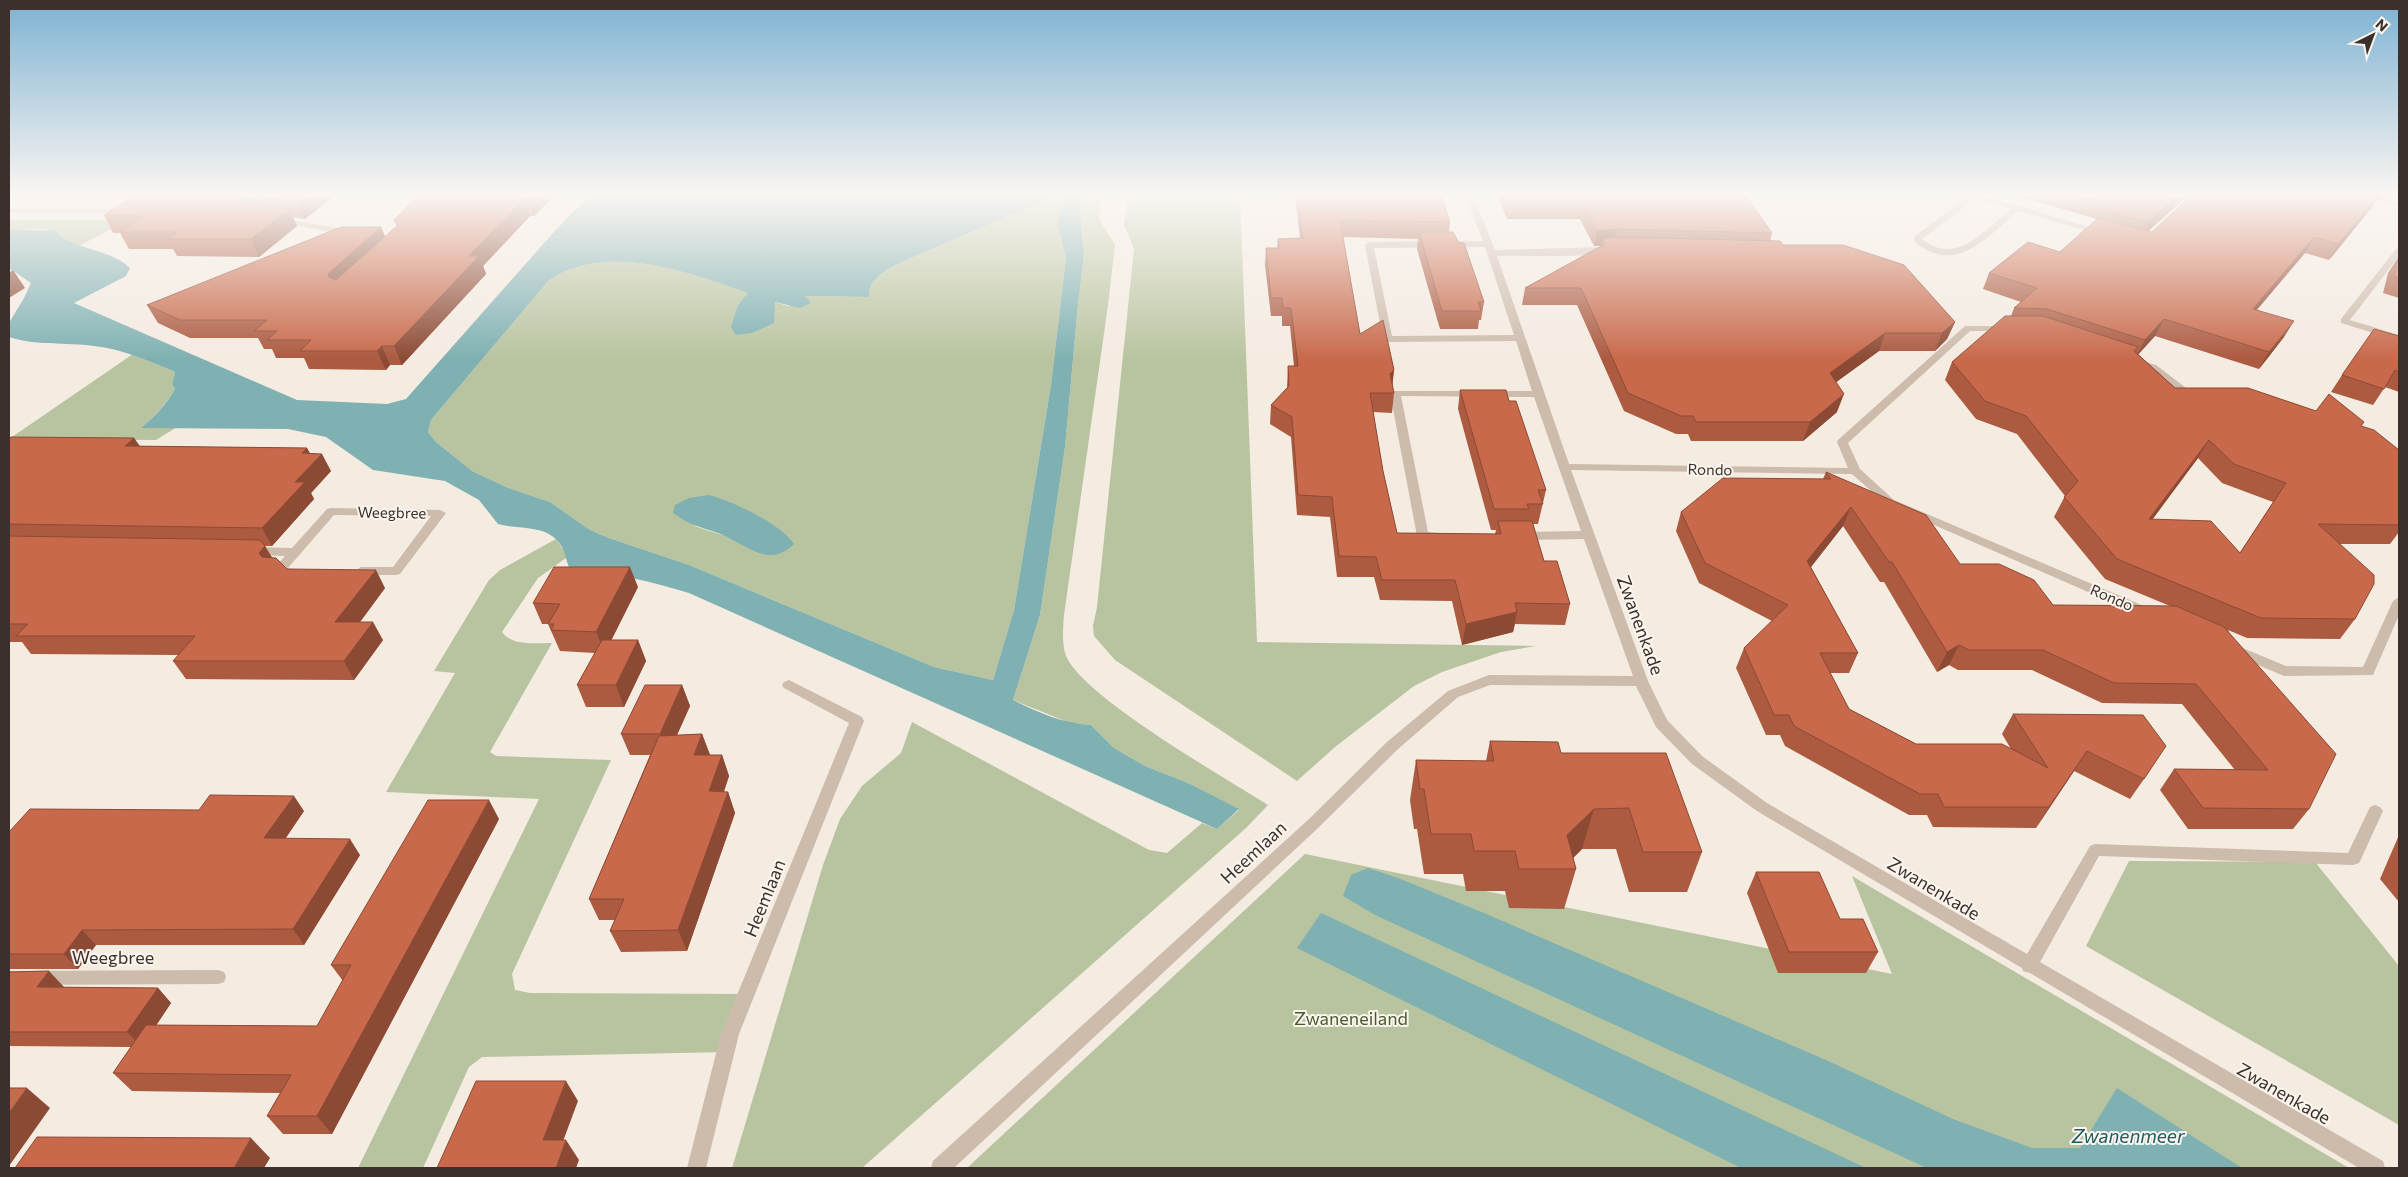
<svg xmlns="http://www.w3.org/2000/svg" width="2408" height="1177" viewBox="0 0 2408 1177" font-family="Commissioner,sans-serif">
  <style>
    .green { fill: #b8c4a0; fill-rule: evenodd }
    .water { fill: #7fb0b2 }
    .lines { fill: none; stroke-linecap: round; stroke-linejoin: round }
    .street { fill: #cdbbac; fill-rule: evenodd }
    .wall { fill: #ac5a40; fill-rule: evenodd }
    .shaded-wall { fill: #8c4a34 }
    .building { fill: #c8694b; stroke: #8c4a34; fill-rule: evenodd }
    .labels { text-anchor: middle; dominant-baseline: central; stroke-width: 4; stroke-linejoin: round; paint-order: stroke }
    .street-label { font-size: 15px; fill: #3b302b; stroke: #fbf5ee }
    .near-street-label { font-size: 18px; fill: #3b302b; stroke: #fbf5ee }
    .near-park-label { font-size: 18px; fill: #4a5a2e; stroke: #fbf5ee }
    .near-water-label { font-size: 19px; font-style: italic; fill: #1f5a5e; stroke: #fbf5ee }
  </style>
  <rect width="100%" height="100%" fill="#f4ebe1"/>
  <g class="green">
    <path d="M1057 195 1066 200 1057 224 1066 257 1051 385 1014 610 993 680 934 667 689 565 609 538 590 530 550 502 506 487 472 471 436 442 428 432 431 420 549 280C605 242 691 272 749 293L738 305 775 302 788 306 803 296 869 297C869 279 881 274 895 265ZM746 511 778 529 722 535 694 526Z"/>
    <path d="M1083 195H1101L1099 219 1115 245 1108 305 1064 615C1063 627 1062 641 1065 653 1077 694 1226 778 1268 805L1246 828 862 1168H732L823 865 840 819 862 786 901 753 912 722 1149 850 1167 853 1202 823 1217 829 1239 810 1188 783 1145 766 1114 748 1091 725 1070 723 1013 700 1040 615 1065 447 1078 304 1084 256 1079 198Z"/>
    <path d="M1128 195H1240L1257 642 1536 646 1501 652 1442 672 1414 686 1335 747 1297 781 1115 660 1094 636 1093 626 1097 607 1134 249 1124 225Z"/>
    <path d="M9 220H128L79 246 45 229H9Z"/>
    <path d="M133 354 175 372 172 384 175 389C166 404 155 416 141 428L177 427 156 440 9 439Z"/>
    <path d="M556 539 566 554V558L538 578 502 632C512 646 536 643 552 643L490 752 496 756 611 760 512 974 515 990 530 993 748 994 728 1052 482 1057 469 1067 423 1168H358L539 799 386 792 455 673 434 671 489 580 500 570Z"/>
    <path d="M1305 854 1892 974 1852 876 2349 1168H967Z"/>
    <path d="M2129 861 2315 862 2399 966V1125L2086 946Z"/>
  </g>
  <g class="water">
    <path d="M590 195H1057L895 265C881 274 869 279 869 297L805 296 811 303 800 308 775 302 774 323 752 333 736 335 731 327 738 305 748 293C690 272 605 242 549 280L431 420 428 432 436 442 472 471 506 487 550 502 590 530 609 538 689 565 934 667 993 680 1014 610 1051 385 1066 257 1057 224 1062 205 1066 200 1059 195H1083L1079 198 1084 256 1078 304 1065 447 1040 615 1013 700C1039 713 1062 723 1091 725L1114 748 1145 766 1188 783 1239 809 1217 829 689 593C650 581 613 572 572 572 565 563 567 553 560 544 546 524 519 530 498 524L479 500 445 481 373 470 326 437 288 429 141 428C154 417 166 405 175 389L172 384 175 372C149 361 123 349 94 346 66 342 36 346 9 337V323L24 298 31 283 9 268V229L56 231C70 250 110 248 130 268L126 276 74 303 297 400 387 404 406 399 553 233Z"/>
    <path d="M709 495C732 501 781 524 794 544 786 552 778 556 766 555 752 552 736 541 723 535 705 528 688 525 673 513L675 505 689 498Z"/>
    <path d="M1368 868 1398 878 1484 913 1826 1060 1953 1119 2032 1148H2080L2117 1088 2242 1168H1927L1375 915 1343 896 1351 875Z"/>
    <path d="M1321 913 1866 1168H1741L1297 948Z"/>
  </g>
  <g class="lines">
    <g class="street">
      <path d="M1465 195H1473L1495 250 1607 247 1611 250C1600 259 1517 255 1497 256L1569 464 1848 468 1837 442 1838 440 1965 326H2009L2011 328 2006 331H1970L1848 443 1860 469 1894 500 2151 609 2152 612 2151 615H2141L1886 504 1852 474 1571 470 1648 681 1667 720 1702 756 1767 803 2027 954 2090 846 2095 844 2348 853 2370 807 2375 805 2380 807 2383 811 2361 859 2359 863 2353 865 2099 856 2040 962 2383 1161 2385 1168H2359L2030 973 2023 971 2022 968 1757 811 1692 764 1656 727 1636 686 1490 685 1458 697 1397 750 1318 828 954 1168H931L933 1161 1308 820 1387 742 1448 691 1489 675 1633 676 1584 539 1521 540 1515 536 1521 532 1581 531 1534 397 1401 396 1428 532 1440 533 1442 536C1437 542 1422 542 1417 536L1390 393 1391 391H1532L1516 341 1388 342 1383 339 1365 245 1369 242 1483 241ZM1485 247 1514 335 1392 336 1374 248Z"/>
      <path d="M1969 195H1982L2106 232 2102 235 2018 211C1987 237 1955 277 1914 241V237ZM1975 199 2011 209C1984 230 1957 267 1922 239Z"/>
      <path d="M2365 195H2378L2399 203V208Z"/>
      <path d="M9 209H126L130 211 126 213H9Z"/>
      <path d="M277 218 351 230 355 233 351 236 280 222H277Z"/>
      <path d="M2399 248V256L2350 320 2399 335V341L2341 323V319L2396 249Z"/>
      <path d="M2138 360 2156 365 2186 388 2181 391 2177 390 2148 369 2134 365V361Z"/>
      <path d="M331 508 440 510 446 513 400 574 396 575H361L355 571 361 567H393L431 516 334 515 288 568 292 571 286 575 274 574 272 571 285 556 251 555 245 551 251 547 292 548 327 509Z"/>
      <path d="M2399 597V615L2373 675 2284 676 2230 653 2228 650 2235 646 2240 647 2286 666 2363 667 2393 601Z"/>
      <path d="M789 680 862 717 864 721 739 1034 706 1168H687L721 1034 849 723 784 688 782 685 784 682Z"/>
      <path d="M218 970 224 972 226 977 224 982 218 984 9 985V971Z"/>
    </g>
  </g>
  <g class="wall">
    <path d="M9 195H335L305 219 292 217 297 226 259 257 177 256 173 249H129L120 233H113L104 215 146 197H9Z"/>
    <path d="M419 195H555L534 216H530L483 266 486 274 402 365H390L386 370 309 369 304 358H276L272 349H264L258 338H190L158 323 147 305 381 227 385 237 397 226 394 220Z"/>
    <path d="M1295 195H1441L1450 222 1449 232 1484 302 1481 320H1479L1478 329H1440L1417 249 1418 239 1343 237 1360 334 1394 370 1392 385 1394 393 1392 413 1373 412 1383 471 1397 533 1495 534 1496 530H1491L1458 409 1460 390 1509 401 1546 490 1538 524H1533L1544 561 1570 604 1565 625 1515 624 1513 632 1462 645 1452 601 1380 600 1374 577H1337L1330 517 1297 515 1291 437 1270 424 1271 405 1287 388 1288 366H1294L1290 326H1282V316H1271L1265 265 1266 248H1277L1278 239 1300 238Z"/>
    <path d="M1497 195H1745L1772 233 1770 241 1783 245 1955 322 1947 339 1935 351H1879L1836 382 1837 412 1803 441H1691L1688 434H1676L1624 411 1577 305H1522L1525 288 1601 247V246H1594L1580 219H1507Z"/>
    <path d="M2015 195H2188L2148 231 2152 232 2377 201 2329 260 2305 253 2257 310 2284 337 2259 369 2155 336 2138 354 2175 388 2361 426 2399 450V532L2390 544H2340L2355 619 2340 639 2247 638 2228 630 2309 809 2293 829H2188L2160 790 2174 769 2235 770 2182 704 2102 703 2032 670H1958L1949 665 1937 672 1884 582H1880L1843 526 1811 567 1858 653 1849 673H1830L1849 709 1916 744 2011 749 2002 734 2013 714 2144 779 2130 799 2074 771 2036 828 1933 827 1927 815H1909L1785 746 1780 735H1766L1736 668 1744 648 1772 621 1699 583 1676 531 1681 512 1823 479 1826 472 1960 564 2053 605 2170 606 2105 579 2054 517 2065 496 2017 434 1976 419 1945 380 1952 362 2011 316 2014 308 2021 302 1983 289 1989 273 2060 252 2097 219ZM2198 458 2222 483 2273 502 2240 553 2152 519Z"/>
    <path d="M2399 256V298L2383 293 2388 273Z"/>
    <path d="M2399 336V392L2385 387 2373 405 2331 392 2342 375Z"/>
    <path d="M134 438 140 446 307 448 310 454 331 471 311 493 314 499 272 546H265L272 558 287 569 385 588 360 622 383 640 354 680 186 679 173 661 179 655 31 654 22 642H9V439Z"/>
    <path d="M638 587 611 640H638L646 661 624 707H586L577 685 595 653 560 651 548 624H542L533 603Z"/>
    <path d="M682 685 690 706 677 735 702 734 710 755H722L729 776 724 792H728L735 813 687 951 621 952 610 931 615 920H599L589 899 650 755H630L621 734Z"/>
    <path d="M1490 741 1561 753 1702 852 1687 892H1629L1616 849H1582L1573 858 1576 869 1564 909 1509 908 1505 891H1466L1463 874H1424L1417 829H1414L1410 800 1416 760 1486 761Z"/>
    <path d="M304 811 285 839 360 855 304 945H96L78 969H9V832Z"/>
    <path d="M499 819 332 1134H283L267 1116 280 1093 132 1091 113 1073 131 1047 9 1046V972L64 987 158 988 171 1003 156 1025 317 1026 343 981 331 965Z"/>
    <path d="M2399 835V902L2380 879Z"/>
    <path d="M1756 872 1840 919 1878 952 1866 973H1778L1747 893Z"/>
  </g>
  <g class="shaded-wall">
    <path d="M237 195H247L250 201 242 205Z"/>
    <path d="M310 195H335L305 219 298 204Z"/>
    <path d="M532 195H555L534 216 528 199Z"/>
    <path d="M2178 195H2188L2141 238 2148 222Z"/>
    <path d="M2378 195H2380L2377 201 2329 260 2338 244Z"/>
    <path d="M524 199 530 216 483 266 486 274 402 365 394 346 469 256Z"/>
    <path d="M289 209 297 226 259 257 251 239Z"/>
    <path d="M381 227 388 244 337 292 329 277 328 274Z"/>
    <path d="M1617 229 1614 244 1602 239 1601 246H1594L1597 231Z"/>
    <path d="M2314 237 2305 253 2243 325 2253 309Z"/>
    <path d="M13 270 25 288 9 298V273Z"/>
    <path d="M2164 319 2155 336 2136 357 2145 340Z"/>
    <path d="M2294 321 2284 337 2259 369 2269 352Z"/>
    <path d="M1955 322 1947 339 1935 351 1942 333Z"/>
    <path d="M1885 333 1879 351 1824 391 1830 373Z"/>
    <path d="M382 346 390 365 386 370 377 351Z"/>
    <path d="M1394 370 1392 389 1390 374Z"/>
    <path d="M1844 394 1837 412 1803 441 1810 422Z"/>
    <path d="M134 438 145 455 125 446Z"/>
    <path d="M2209 440 2198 458 2138 539 2149 519Z"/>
    <path d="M307 448 314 461 322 454 331 471 311 493 314 499 272 546 262 528 295 482 302 453Z"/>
    <path d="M1851 507 1843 526 1800 581 1807 561Z"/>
    <path d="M265 546 276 564 270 571 259 553Z"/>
    <path d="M630 567 638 587 605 653 596 632Z"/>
    <path d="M376 570 385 588 346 641 335 622Z"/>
    <path d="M1517 612 1513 632 1462 645 1466 624Z"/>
    <path d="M373 622 383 640 354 680 344 661Z"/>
    <path d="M638 640 646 661 624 707 616 685Z"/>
    <path d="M1959 645 1949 665 1937 672 1947 652Z"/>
    <path d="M682 685 690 706 668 755 660 734Z"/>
    <path d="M702 734 710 755H694Z"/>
    <path d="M2087 751 2074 771 2036 828 2049 807Z"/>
    <path d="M722 755 729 776 716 813 709 791Z"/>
    <path d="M728 792 735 813 687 951 678 930Z"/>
    <path d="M294 796 304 811 275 854 264 838Z"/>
    <path d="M489 800 499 819 332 1134 317 1116Z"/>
    <path d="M1594 809 1582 849 1562 869 1567 835Z"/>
    <path d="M350 839 360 855 304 945 293 929Z"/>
    <path d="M82 930 96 945 78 969 64 954Z"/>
    <path d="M49 971 64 987 52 1002 37 987Z"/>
    <path d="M158 988 171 1003 142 1047 127 1032Z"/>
    <path d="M566 1081 578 1101 556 1160 543 1140Z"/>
    <path d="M27 1088 50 1108 9 1166V1113Z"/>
    <path d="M251 1138 270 1158 264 1168H234Z"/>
    <path d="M566 1140 579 1160 576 1168H556Z"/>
  </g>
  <g class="building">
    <path d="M254 195H310L298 204Z"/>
    <path d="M419 195H532L528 199H524L469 256H479L394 346H382L377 351H300L311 340H267L277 331H254L267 320H180L147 305 341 227H381L328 274 329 277 336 280 398 225 394 220Z"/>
    <path d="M1298 195H1441L1450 222 1340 220 1360 334 1383 320 1394 370 1390 374 1394 393H1370L1383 471 1397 533 1501 534 1498 521H1532L1544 561H1557L1570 604 1515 603 1517 612 1466 624 1455 580H1382L1376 557 1339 556 1332 497 1298 495 1292 417 1271 405 1289 386 1288 366H1298L1291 308H1283L1282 298H1271L1266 248H1279L1278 239 1303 238Z"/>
    <path d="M1506 195H1745L1772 233 1617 229 1597 231 1583 205 1509 204Z"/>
    <path d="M2075 195H2178L2148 222 2106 211 2112 206Z"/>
    <path d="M2192 195H2378L2338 244 2314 237 2253 309 2294 321 2269 352 2164 319 2145 340 2047 309 2014 308 2037 288 1989 273 2028 242 2060 252 2098 218 2152 232Z"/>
    <path d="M233 196 247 202 289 209 251 239H168L177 232H120L143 216 104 215 132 197Z"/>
    <path d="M1419 232H1453L1459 243H1464L1484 302H1478L1481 311H1442Z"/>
    <path d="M1618 237 1780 241 1783 245H1843L1904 265 1955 322 1942 333H1885L1830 373 1844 394 1810 422H1696L1693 416H1681L1628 393 1581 288H1525L1605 244 1602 239Z"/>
    <path d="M2399 256V278L2394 276Z"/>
    <path d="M2005 316H2043L2138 347 2134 351 2175 388H2248L2316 411 2329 394 2364 422 2361 426 2374 430 2399 450V525L2318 524 2374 575V584L2355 619 2261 618 2117 559 2064 497 2078 481 2026 416 1985 401 1952 362ZM2209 440 2234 464 2286 483 2240 553 2211 521 2149 519Z"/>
    <path d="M2374 329 2399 336V372L2395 370 2384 389 2342 375Z"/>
    <path d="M1460 390H1506L1509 401H1516L1546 490H1538L1543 504H1527L1529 509H1494Z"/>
    <path d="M11 437 134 438 125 446 307 448 302 453 322 454 295 482H305L262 528 9 524V439Z"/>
    <path d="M1826 472 1926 515 1960 564H1999L2034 580 2053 605 2176 606 2224 627 2336 754 2309 809 2203 808 2174 769 2268 770 2196 684 2114 683 2043 650H1969L1959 645 1947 652 1892 562H1889L1851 507 1807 561 1858 653H1820L1849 709 1916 744H2002L2048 768 2013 714 2143 715 2166 746 2144 779 2087 751 2049 807H1944L1938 794H1920L1794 726 1789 715H1774L1744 648 1788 605 1705 563 1681 512 1723 478 1831 479Z"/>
    <path d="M9 536 260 540 265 546 259 553 262 557 276 558 287 569 376 570 335 622H373L344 661H173L195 636H16L28 624H9Z"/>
    <path d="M554 567H630L596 632 551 630 554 624H548L560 604 533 603Z"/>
    <path d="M602 640H638L616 685H577Z"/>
    <path d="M645 685H682L660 734H621Z"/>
    <path d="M702 734 694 755H722L709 791 728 792 678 930 610 931 624 899H589L659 736Z"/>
    <path d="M1490 741 1558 742 1561 753H1666L1702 852H1643L1629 808 1594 809 1567 835 1576 869H1519L1515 851H1474L1471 834H1431L1424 789H1420L1416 760 1494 761Z"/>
    <path d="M210 795 294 796 264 838 350 839 293 929 82 930 64 954H9V832L30 809 199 810Z"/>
    <path d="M428 800H489L317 1116H267L291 1075 113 1073 146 1025 317 1026 351 965H331Z"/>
    <path d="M1756 872H1819L1840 919H1863L1878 952H1789Z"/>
    <path d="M49 971 37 987 158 988 127 1032H9V972Z"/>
    <path d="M476 1081H566L543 1140H566L556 1168H437Z"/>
    <path d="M9 1088H27L9 1113Z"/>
    <path d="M37 1137 251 1138 234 1168H15Z"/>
  </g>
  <linearGradient id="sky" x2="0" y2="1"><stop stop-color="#7eb2d2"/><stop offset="0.54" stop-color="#faf6f2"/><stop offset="1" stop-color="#faf6f2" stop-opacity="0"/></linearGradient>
  <rect width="2408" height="360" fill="url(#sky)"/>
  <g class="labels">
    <g class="street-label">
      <text transform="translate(1710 469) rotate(1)">Rondo</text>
      <text transform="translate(392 512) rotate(1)">Weegbree</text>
      <text transform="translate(2112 597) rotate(23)">Rondo</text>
    </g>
    <g class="near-street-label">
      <text transform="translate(1641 625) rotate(70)">Zwanenkade</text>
      <text transform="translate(1253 852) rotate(-43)">Heemlaan</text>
      <text transform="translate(1934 888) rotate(31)">Zwanenkade</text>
      <text transform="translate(764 898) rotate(-68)">Heemlaan</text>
      <text x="113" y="957">Weegbree</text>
      <text transform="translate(2284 1093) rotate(30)">Zwanenkade</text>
    </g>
    <g class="near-park-label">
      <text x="1351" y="1018">Zwaneneiland</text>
    </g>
    <g class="near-water-label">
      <text x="2128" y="1135">Zwanenmeer</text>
    </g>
  </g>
  <rect width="2408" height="1177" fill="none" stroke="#3b302b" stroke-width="20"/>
  <g transform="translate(2373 35) rotate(42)" stroke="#fbf5ee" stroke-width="4" paint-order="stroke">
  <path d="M0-4L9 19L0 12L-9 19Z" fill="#3b302b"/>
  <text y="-8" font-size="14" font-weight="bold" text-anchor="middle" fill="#3b302b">N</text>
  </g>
</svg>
